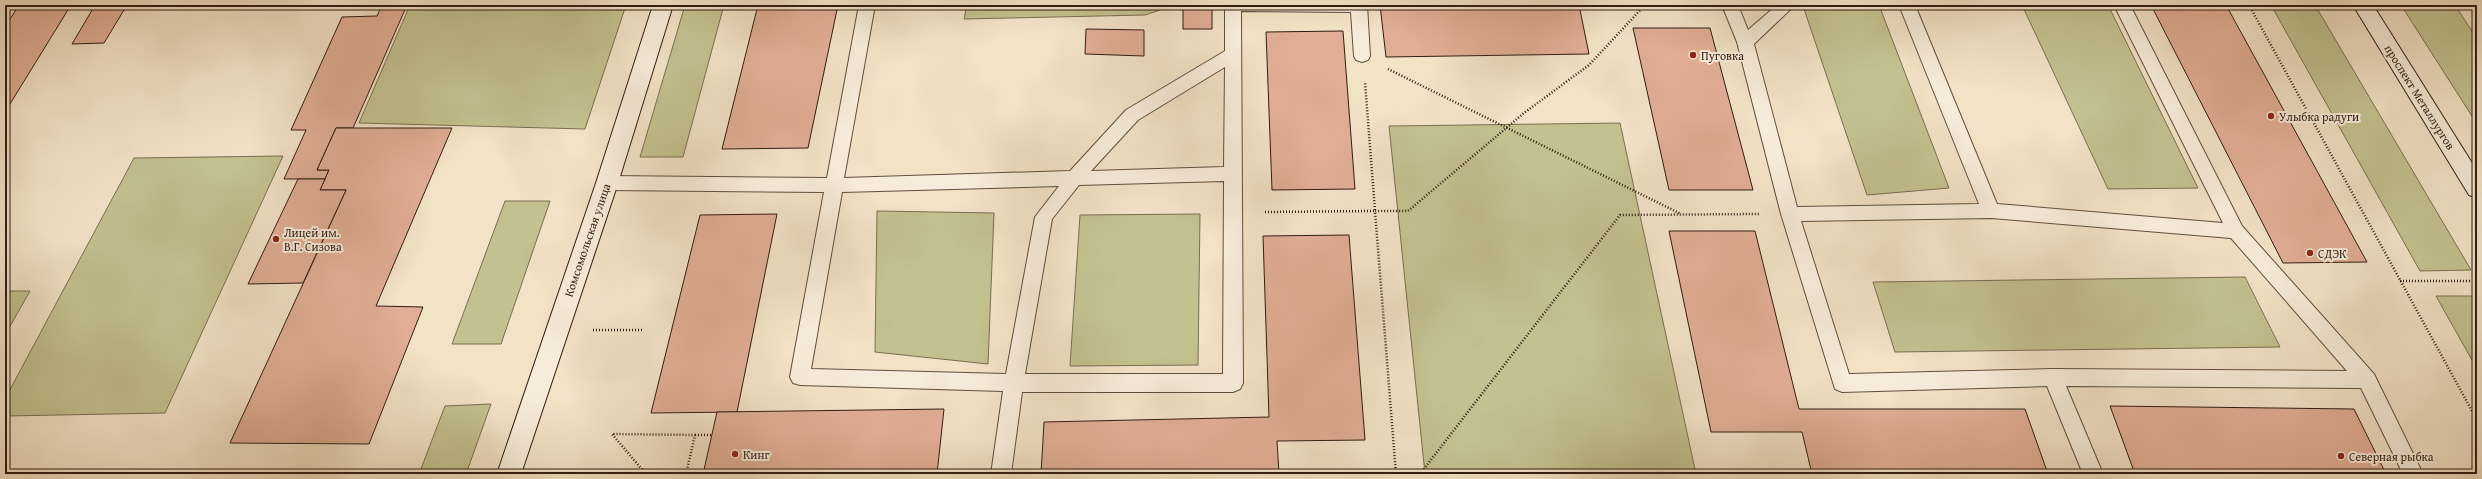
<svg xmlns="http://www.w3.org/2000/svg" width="2482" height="479" viewBox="0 0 2482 479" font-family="'Gentium Book Plus',serif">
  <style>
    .green { fill: #c3c190; stroke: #7a6e51 }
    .building { fill: #e1ad95; stroke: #311c12 }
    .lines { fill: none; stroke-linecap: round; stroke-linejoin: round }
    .lane-casing { stroke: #614e3f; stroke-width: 2 }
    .secondary-casing { stroke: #311c12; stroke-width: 2 }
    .path { stroke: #311c12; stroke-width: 2.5; stroke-dasharray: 1 2; stroke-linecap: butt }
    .lane { fill: #f7ecda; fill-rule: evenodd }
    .secondary { fill: #f7ecda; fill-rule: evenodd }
    .poi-dot { fill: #8f2418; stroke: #f7ecda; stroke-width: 1.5 }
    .labels { text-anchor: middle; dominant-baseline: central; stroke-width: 4; stroke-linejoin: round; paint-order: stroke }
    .poi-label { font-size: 12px; fill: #311c12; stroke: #f7ecda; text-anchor: start }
    .street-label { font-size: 12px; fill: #311c12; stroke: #f7ecda }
  </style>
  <rect width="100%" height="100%" fill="#f2e2c6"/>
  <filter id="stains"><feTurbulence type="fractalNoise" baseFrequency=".005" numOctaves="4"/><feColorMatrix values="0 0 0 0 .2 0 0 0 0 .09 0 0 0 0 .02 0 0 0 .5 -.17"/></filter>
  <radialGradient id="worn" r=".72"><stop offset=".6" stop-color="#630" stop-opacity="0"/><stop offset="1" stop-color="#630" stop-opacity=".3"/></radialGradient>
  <g class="green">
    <path d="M410 5H626L585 129 359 123Z"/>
    <path d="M685 5H724L683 157H640Z"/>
    <path d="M967 5H1175L1145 15 964 19Z"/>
    <path d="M1807 5H1879L1949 188 1867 195 1803 6Z"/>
    <path d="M2022 5H2108L2198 188 2108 189Z"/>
    <path d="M2271 5H2315L2471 270 2420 271Z"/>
    <path d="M2401 5H2455L2477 39V124Z"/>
    <path d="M1620 123 1696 474H1425L1389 126Z"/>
    <path d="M283 156 165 413 5 416V399L134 158Z"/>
    <path d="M505 201H550L501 344H452Z"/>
    <path d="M877 211 994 213 988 364 875 352Z"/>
    <path d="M1200 214 1198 365 1070 366 1080 215Z"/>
    <path d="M2245 277 2280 347 1895 352 1873 282Z"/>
    <path d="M5 291H30L5 335Z"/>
    <path d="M2436 296H2477V369Z"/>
    <path d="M491 404 466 474H419L445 406Z"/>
  </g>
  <g class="building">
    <path d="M19 5H71L5 112V27Z"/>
    <path d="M95 5H127L104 43 72 44Z"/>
    <path d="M382 5H407L353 128H336L317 170H329L325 179H284L306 130H291L342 17 377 16Z"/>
    <path d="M758 5H838L808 148 722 149Z"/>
    <path d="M1380 5H1579L1589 54 1386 57Z"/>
    <path d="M2151 5H2226L2367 262 2283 263Z"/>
    <path d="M1212 6V29H1183V7Z"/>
    <path d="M1633 28H1710L1753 190H1669Z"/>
    <path d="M1086 29 1144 30V56L1085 54Z"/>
    <path d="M1343 31 1355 189 1272 190 1266 32Z"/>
    <path d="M336 128H452L376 306 423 307 369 444 230 443 346 190H320L329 170H317Z"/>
    <path d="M298 179H325L320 190H346L303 283 248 284Z"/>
    <path d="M777 214 737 412 651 413 700 215Z"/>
    <path d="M1669 231H1755L1799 409H2025L2048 474H1812L1802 432H1711Z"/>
    <path d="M1349 235 1365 440 1277 441 1279 474H1041L1044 422 1269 417 1263 236Z"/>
    <path d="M2110 406 2354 409 2386 474H2135Z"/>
    <path d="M944 409 937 474H703L717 412Z"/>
  </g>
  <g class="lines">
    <g class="lane-casing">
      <g id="lane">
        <path d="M859 5H875L844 178 1070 171 1126 110 1225 51V5H1367L1370 56 1368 60 1362 62 1356 60 1354 56 1351 12 1241 11 1243 383 1240 389 1233 392H1022L1011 474H991L1003 391 800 385 793 383 790 377 824 192 607 190 601 188 598 183 601 178 607 176 827 178ZM1225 67 1224 167 1091 171 1138 120ZM1224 181 1223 374H1025L1052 219 1079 185ZM1059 186 1035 217 1006 374 811 369 842 192Z"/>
        <path d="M1722 5H1738L1748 30 1777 5H1795L1754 44 1797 207 1979 204 1899 5H1915L1997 204 2223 223 2114 5H2130L2242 226 2374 374 2423 474H2403L2361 388 2066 386 2103 474H2083L2047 386 1842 392 1835 389 1781 214 1737 42ZM1991 218 2231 238 2347 371 2053 369 1849 374 1801 221Z"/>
      </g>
    </g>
    <g class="secondary-casing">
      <g id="secondary">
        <path d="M653 5H673L618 183 521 474H497L596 183Z"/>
        <path d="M2353 5H2373L2477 171V198L2469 195Z"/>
      </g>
    </g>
    <g class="path">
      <path d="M2249 5 2477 420"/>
      <path d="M2472 5 2477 13"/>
      <path d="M1388 69 1681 214"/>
      <path d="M1265 212 1375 211 1365 82"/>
      <path d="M2400 281H2472"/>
      <path d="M593 330H642"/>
      <path d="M695 435H712"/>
      <path d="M646 474 612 434 695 435 686 474"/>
      <path d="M1396 474 1375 211H1408L1524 113 1589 65 1645 5"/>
      <path d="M1420 474 1620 215 1759 214"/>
    </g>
    <use href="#lane" class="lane"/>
    <use href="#secondary" class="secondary"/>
  </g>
  <g class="poi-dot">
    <circle cx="1693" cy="55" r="4"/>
    <circle cx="2271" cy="116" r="4"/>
    <circle cx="276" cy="239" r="4"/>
    <circle cx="2310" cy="253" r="4"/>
    <circle cx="735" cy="454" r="4"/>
    <circle cx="2341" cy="456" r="4"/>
  </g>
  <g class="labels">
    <g class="poi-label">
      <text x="1701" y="55">Пуговка</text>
      <text x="2279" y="116">Улыбка радуги</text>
      <text x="284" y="232">Лицей им.<tspan x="284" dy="14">В.Г. Сизова</tspan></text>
      <text x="2318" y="253">СДЭК</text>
      <text x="743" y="454">Кинг</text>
      <text x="2349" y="456">Северная рыбка</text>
    </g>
    <g class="street-label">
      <text transform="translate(2420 97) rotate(58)">проспект Металлургов</text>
      <text transform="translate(587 240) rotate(-71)">Комсомольская улица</text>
    </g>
  </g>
  <rect width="2482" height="479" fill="none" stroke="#f2e2c6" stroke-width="20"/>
  <rect x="6" y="6" width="2470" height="467" fill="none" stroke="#311c12" stroke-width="2"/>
  <rect x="10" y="10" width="2462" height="459" fill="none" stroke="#311c12"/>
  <rect width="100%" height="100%" filter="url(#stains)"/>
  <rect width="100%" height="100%" fill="url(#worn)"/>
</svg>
